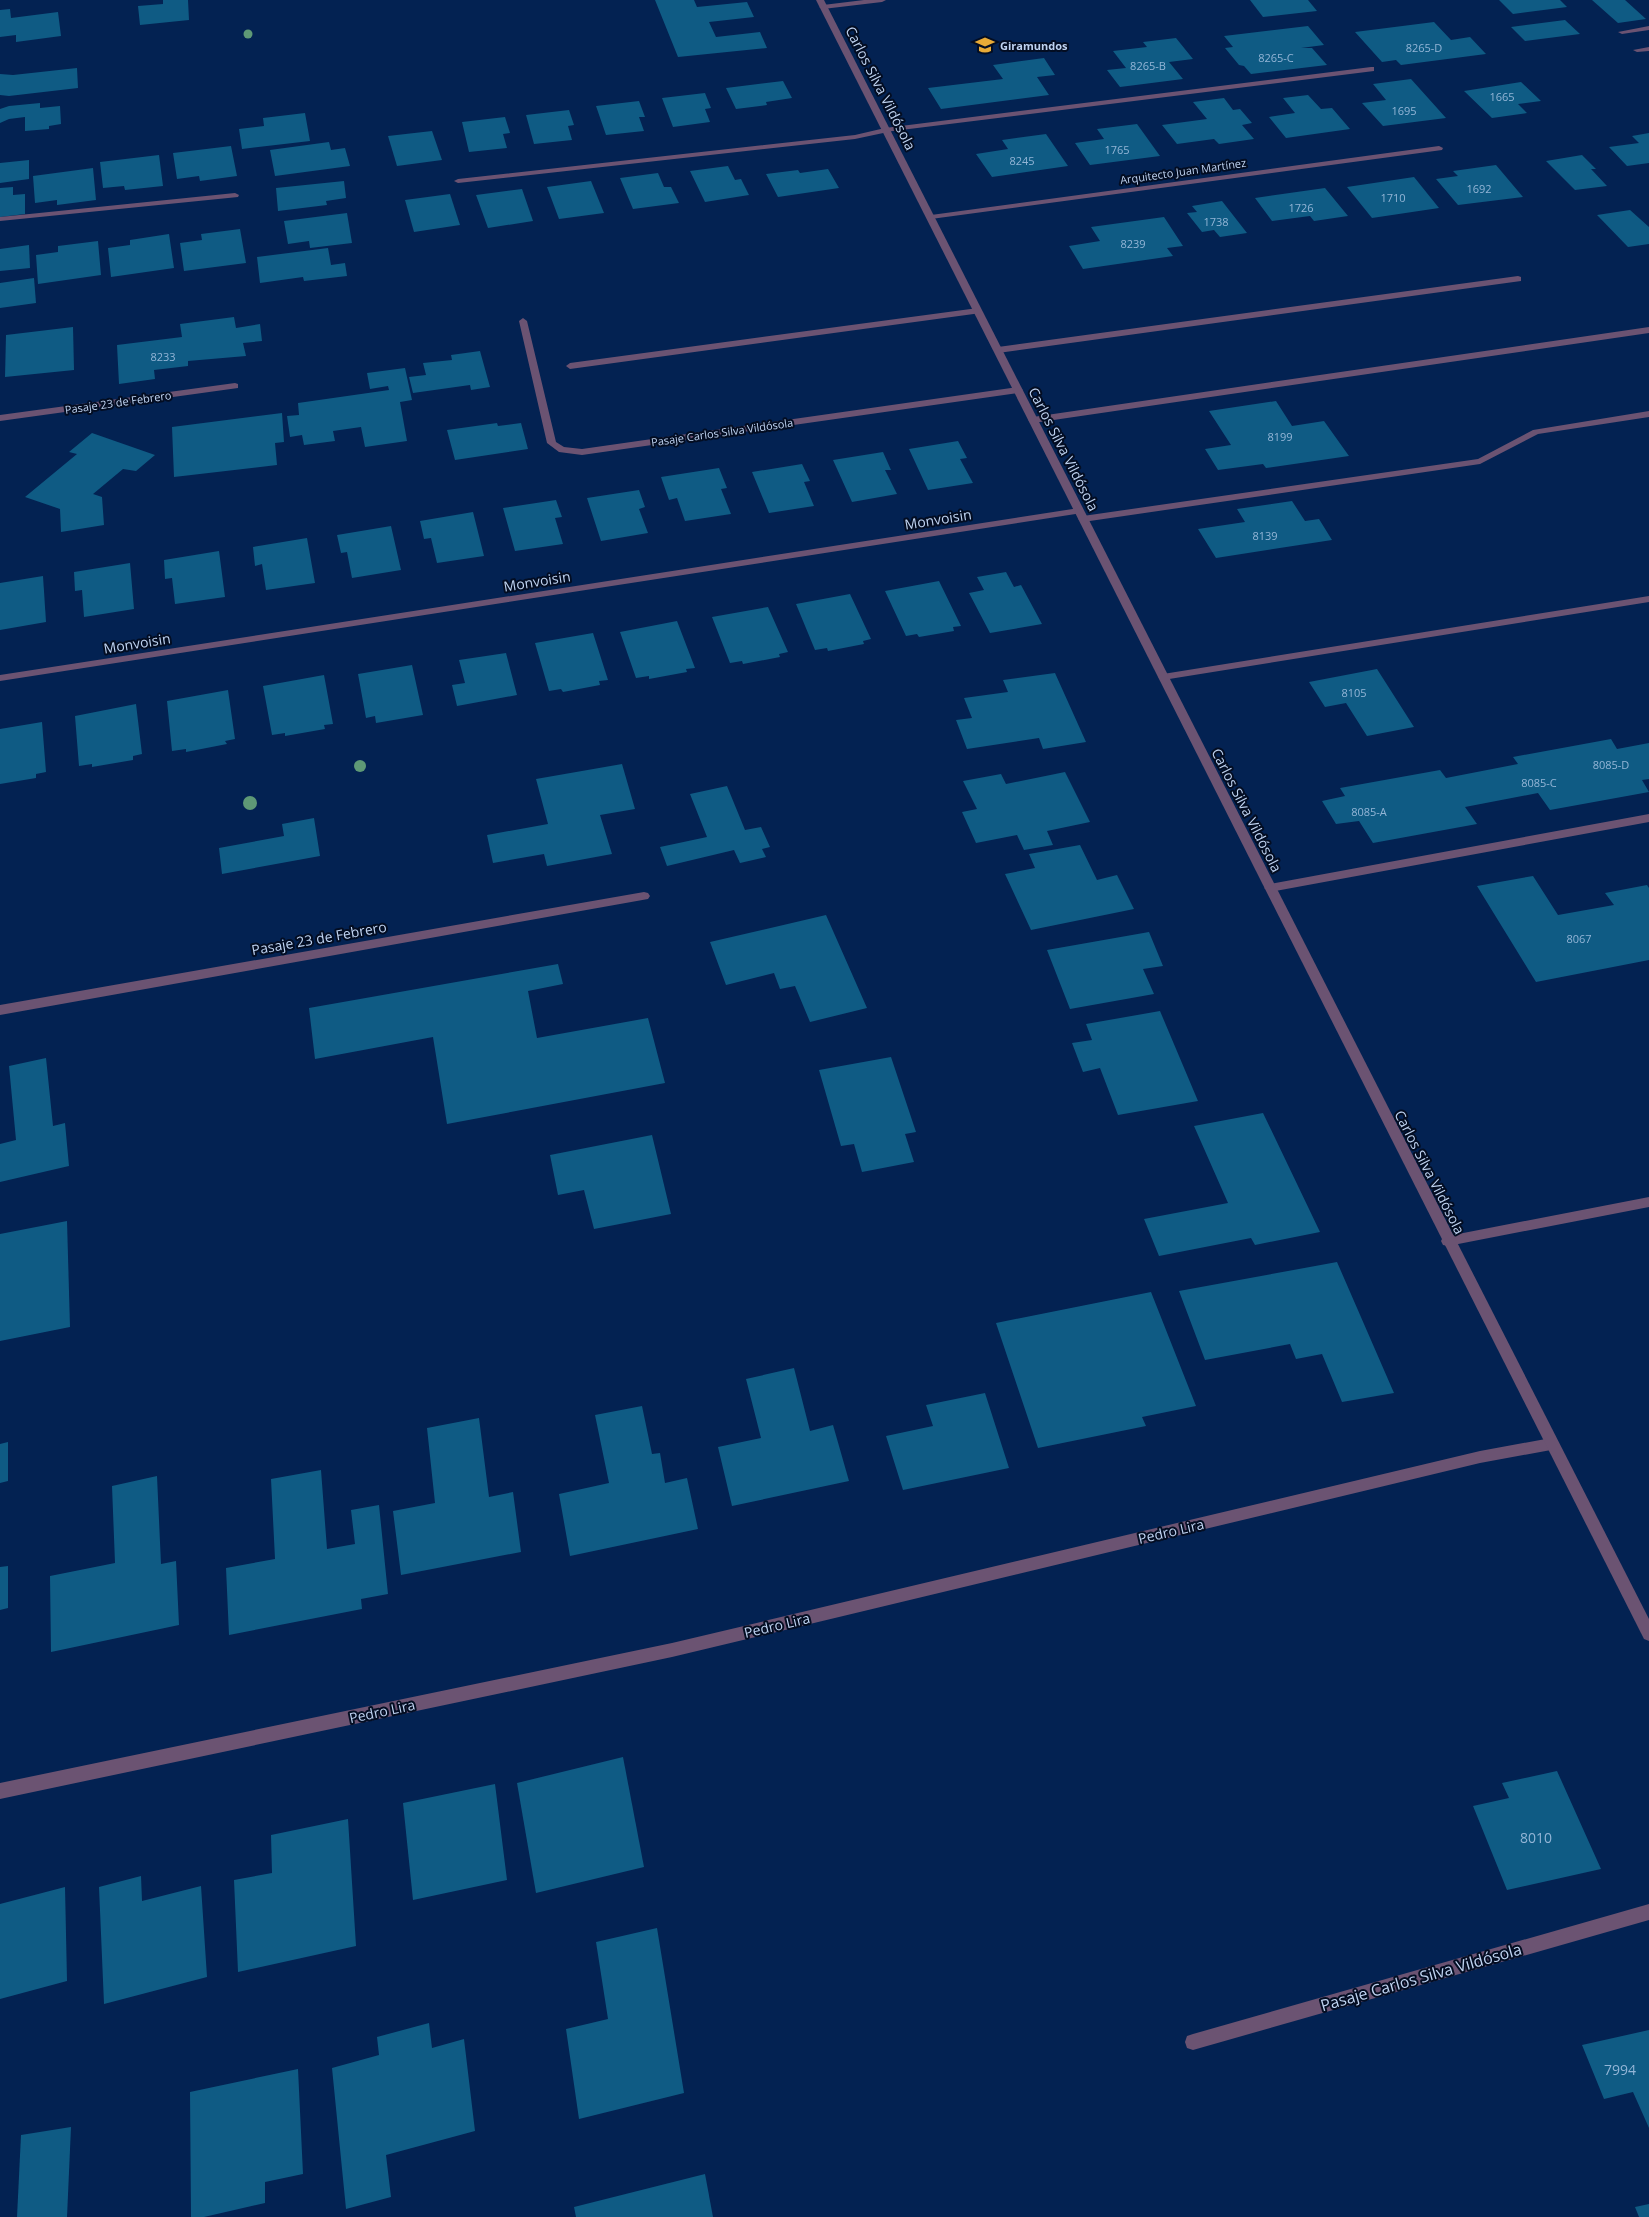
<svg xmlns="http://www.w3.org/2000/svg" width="1649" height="2217" viewBox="0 0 1649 2217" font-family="'Open Sans',sans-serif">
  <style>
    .building { fill: #0f5b84 }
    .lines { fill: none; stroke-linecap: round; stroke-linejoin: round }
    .service { fill: #6b5372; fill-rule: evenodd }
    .minor { fill: #6b5372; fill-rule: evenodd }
    .tertiary { fill: #6b5372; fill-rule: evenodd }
    .tree { fill: #5e9976 }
    .labels { text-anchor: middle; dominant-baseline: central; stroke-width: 4; stroke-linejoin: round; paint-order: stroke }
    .far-poi-label { font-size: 11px; font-weight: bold; fill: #bfd3f1; stroke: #030d22; text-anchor: start }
    .number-label { font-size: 11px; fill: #93b5d6 }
    .far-street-label { font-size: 11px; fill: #bfd3f1; stroke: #030d22 }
    .street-label { font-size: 14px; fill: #bfd3f1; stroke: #030d22 }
    .near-number-label { font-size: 14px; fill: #93b5d6 }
    .near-street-label { font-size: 16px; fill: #bfd3f1; stroke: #030d22 }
  </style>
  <rect width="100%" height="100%" fill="#032252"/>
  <g class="building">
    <path d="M163 0H188L189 20 140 25 138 6 163 4Z"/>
    <path d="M655 0H694L697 7 747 2 754 17 709 22 716 37 760 32 767 48 678 57Z"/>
    <path d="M1250 0H1308L1317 11 1263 17Z"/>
    <path d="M1499 0H1560L1567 7 1513 14Z"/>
    <path d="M1592 0H1625L1646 19 1618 23Z"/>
    <path d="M10 9 11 18 58 12 61 36 16 42V35L0 37V10Z"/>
    <path d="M1565 20 1580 34 1525 41 1511 27Z"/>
    <path d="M1434 22 1451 40 1470 37 1486 54 1401 65 1396 60 1382 62 1355 32Z"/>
    <path d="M1308 26 1324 45 1301 48H1312L1327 65 1251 74 1244 66 1239 65 1225 48 1233 47 1224 36Z"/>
    <path d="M1176 38 1193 59 1169 62 1183 79 1120 87 1107 70 1126 68 1113 51 1147 47 1143 42Z"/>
    <path d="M1044 58 1055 75 1037 77 1049 95 941 109 928 88 1003 79 993 65Z"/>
    <path d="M77 68 78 88 9 96 0 95V74L13 75Z"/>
    <path d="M1411 79 1446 118 1383 126 1362 103 1386 100 1373 84Z"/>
    <path d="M783 81 792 98 766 102 767 105 736 109 726 88Z"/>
    <path d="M1521 82 1541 101 1518 104 1527 113 1492 118 1464 91Z"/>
    <path d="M705 93 711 108 705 109 710 122 673 127 662 98Z"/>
    <path d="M1308 95 1321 109 1332 108 1350 129 1286 138 1269 117 1295 113 1283 98Z"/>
    <path d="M1224 98 1233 110 1240 109 1252 123 1242 125 1254 139 1219 144 1214 139 1177 144 1162 125 1207 119 1193 102Z"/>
    <path d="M639 101 645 117H639L644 131 606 135 596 106Z"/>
    <path d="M40 103V108L60 106 61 124 49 126V129L25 131V117L9 119 0 123V109L9 106Z"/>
    <path d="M569 110 574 125 568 126 572 140 534 144 526 115Z"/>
    <path d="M305 113 310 141 242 149 239 129 264 126 263 118Z"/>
    <path d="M505 117 510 133 503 134 507 148 469 152 462 122Z"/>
    <path d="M1137 124 1160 156 1090 165 1075 143 1104 139 1097 129Z"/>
    <path d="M432 131 442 160 397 166 388 136Z"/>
    <path d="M1649 133V163L1627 166 1609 147 1639 143 1632 136Z"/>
    <path d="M1046 134 1068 166 992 177 976 154 1008 149 1002 140Z"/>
    <path d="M329 142 331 150 345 148 350 166 275 176 270 150Z"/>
    <path d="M231 146 237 176 200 181 199 176 177 179 173 153Z"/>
    <path d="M159 155 163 186 125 190 124 186 103 188 100 162Z"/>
    <path d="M1582 155 1596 169H1591L1607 186 1575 190 1546 161Z"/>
    <path d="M29 160V179L0 183V163Z"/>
    <path d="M1496 165 1523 197 1458 205 1436 179 1458 176 1453 171Z"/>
    <path d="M728 166 735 180 741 179 749 195 705 202 690 171Z"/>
    <path d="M93 168 96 200 57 205V200L35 203 33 176Z"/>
    <path d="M828 169 839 188 778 197 766 174 798 170 800 173Z"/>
    <path d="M658 173 664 187H671L679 203 633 209 620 178Z"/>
    <path d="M1414 177 1439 208 1372 218 1347 187Z"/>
    <path d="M344 181 346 198 326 201 327 205 278 211 276 188Z"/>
    <path d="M591 181 604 213 559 219 547 187Z"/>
    <path d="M13 187V195L25 194V214L0 217V188Z"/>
    <path d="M1325 188 1348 216 1314 221 1310 216 1272 221 1255 198Z"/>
    <path d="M522 189 533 221 488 228 476 195Z"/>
    <path d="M450 194 460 225 414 232 405 200Z"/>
    <path d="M1222 201 1247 233 1220 237 1214 230 1202 232 1187 213 1197 212 1192 206Z"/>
    <path d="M1630 210 1649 227V244L1628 247 1597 215Z"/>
    <path d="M347 213 352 243 310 248 309 241 288 244 284 221Z"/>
    <path d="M1164 217 1183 246 1167 248 1173 256 1083 269 1069 246 1100 241 1091 227Z"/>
    <path d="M240 229 246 263 184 271 180 243 202 240 201 234Z"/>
    <path d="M169 234 174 268 111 277 108 248 130 245V240Z"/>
    <path d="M98 241 101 275 38 284 36 255 58 252V246Z"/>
    <path d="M29 245 30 268 0 271V249Z"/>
    <path d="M328 248 331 265 345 263 347 276 304 281 303 277 260 283 257 257Z"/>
    <path d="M34 278 36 303 0 308V283Z"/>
    <path d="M234 317 236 328 260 324 262 341 243 343 246 356 188 361V366L154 370 155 379 119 384 117 345 182 337 180 324Z"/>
    <path d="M73 327 74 370 5 377 6 335Z"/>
    <path d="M480 351 490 387 471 390 470 385 413 393 409 377 426 375 423 363 452 360 451 355Z"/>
    <path d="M405 368 412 400 400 402 407 441 365 447 361 427 333 431 335 441 304 445 302 435 290 437 287 416 299 415 298 403 389 390 388 386 370 389 367 373Z"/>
    <path d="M1276 401 1292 426 1324 421 1349 456 1266 468 1263 464 1218 470 1205 449 1231 445 1209 411Z"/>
    <path d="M282 413 284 442 275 443 277 465 174 477 172 427Z"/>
    <path d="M497 423 498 426 521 423 528 449 455 460 447 430Z"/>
    <path d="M92 433 155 455 136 471 123 469 93 494 102 497 104 525 61 532 60 509 25 497 77 454 69 452Z"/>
    <path d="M958 441 967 458 960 459 973 483 928 490 909 449Z"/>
    <path d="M883 452 891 470H885L897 494 852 502 833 460Z"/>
    <path d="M802 464 810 481 804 482 814 506 769 513 752 472Z"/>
    <path d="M719 468 727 488 721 489 731 514 685 521 677 498 669 500 661 477Z"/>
    <path d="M639 490 645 507 639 509 648 533 601 541 587 498Z"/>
    <path d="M556 500 562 517 555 518 563 544 515 551 503 508Z"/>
    <path d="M1292 501 1305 521 1319 519 1332 540 1216 558 1198 529 1245 522 1237 509Z"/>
    <path d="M473 512 484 556 437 563 431 538 424 539 420 521Z"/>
    <path d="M391 526 401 570 352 578 347 552 341 553 337 535Z"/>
    <path d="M307 538 315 583 266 590 262 564 255 566 253 547Z"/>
    <path d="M219 551 225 597 175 604 172 578 165 579 164 560Z"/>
    <path d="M130 563 134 609 84 617 82 590 75 591 74 572Z"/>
    <path d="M1006 572 1014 587 1021 585 1042 624 990 633 969 593 984 590 977 577Z"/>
    <path d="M43 576 46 622 0 630V583Z"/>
    <path d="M939 581 961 626 953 627 954 631 919 637 917 634 906 636 885 591Z"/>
    <path d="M850 594 871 639 863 641 864 644 828 651 827 648 815 650 796 604Z"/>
    <path d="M768 607 788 652 779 654 780 657 743 664 742 661 730 663 712 617Z"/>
    <path d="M677 621 695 668 686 669 687 672 649 679V676L636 678 620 632Z"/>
    <path d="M593 633 608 680 599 681 600 685 563 692 561 689 549 691 535 643Z"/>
    <path d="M506 653 517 695 457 706 452 685 465 683 459 660Z"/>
    <path d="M412 665 423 715 376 723 375 716 366 718 358 674Z"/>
    <path d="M1377 669 1414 727 1367 736 1346 703 1325 707 1309 682Z"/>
    <path d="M1055 673 1086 742 1043 749 1039 738 967 749 956 720 972 718 964 698 1008 692 1003 680Z"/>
    <path d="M324 675 333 724 324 725 325 729 285 736V733L272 735 263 686Z"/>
    <path d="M228 690 235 739 225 741 227 744 186 752V749L172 751 167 701Z"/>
    <path d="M136 704 142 754 133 756V760L92 767V764L79 766 75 716Z"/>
    <path d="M42 722 46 772 36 774V778L0 784V729Z"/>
    <path d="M1611 739 1617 749 1649 743V779L1642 780 1649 792 1550 810 1538 793 1465 807 1477 824 1373 843 1359 821 1336 824 1322 801 1345 796 1340 788 1440 770 1446 778 1518 764 1513 757Z"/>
    <path d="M622 764 635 809 600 815 612 854 547 866 544 854 493 863 487 835 548 824 536 779Z"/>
    <path d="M1065 772 1090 822 1047 831 1053 845 1024 850 1017 835 976 843 962 812 977 809 963 781 1001 774 1006 784Z"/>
    <path d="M727 786 745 830 761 827 770 847 762 849 766 857 740 863 734 850 667 866 660 847 707 837 690 794Z"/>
    <path d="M314 818 320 856 222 874 219 848 284 836 282 824Z"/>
    <path d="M1080 845 1097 880 1117 875 1134 909 1031 930 1005 874 1035 868 1029 854Z"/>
    <path d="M1533 876 1558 915 1614 905 1605 893 1647 885 1649 888V960L1536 982 1477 886Z"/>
    <path d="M826 915 867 1008 810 1022 795 986 780 989 774 973 726 985 710 942Z"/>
    <path d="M1149 932 1163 966 1143 969 1154 994 1070 1009 1047 950Z"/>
    <path d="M558 964 563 984 528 991 537 1038 648 1018 665 1083 447 1124 433 1037 315 1059 309 1008Z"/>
    <path d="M1160 1011 1198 1101 1118 1115 1100 1068 1083 1072 1072 1043 1092 1040 1086 1024Z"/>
    <path d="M891 1057 916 1132 905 1134 914 1162 862 1172 854 1144 841 1146 819 1070Z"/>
    <path d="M46 1058 53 1126 65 1123 69 1166 0 1182V1144L16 1140 9 1066Z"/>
    <path d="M1263 1113 1320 1232 1255 1245 1251 1238 1159 1256 1144 1219 1228 1203 1194 1126Z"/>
    <path d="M652 1135 671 1214 594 1229 584 1190 558 1195 550 1155Z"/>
    <path d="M67 1221 70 1327 0 1341V1234Z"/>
    <path d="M1337 1262 1394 1393 1342 1402 1322 1354 1296 1359 1290 1344 1205 1360 1179 1291Z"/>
    <path d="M1151 1292 1196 1406 1142 1417 1146 1426 1038 1448 996 1323Z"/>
    <path d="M794 1368 810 1431 833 1425 849 1481 732 1506 718 1447 761 1438 746 1379Z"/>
    <path d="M985 1393 1009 1468 903 1490 886 1436 933 1426 926 1405Z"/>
    <path d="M642 1406 652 1454 660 1453 665 1483 687 1478 698 1529 570 1556 559 1494 609 1483 595 1415Z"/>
    <path d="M479 1418 489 1497 513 1492 521 1552 401 1575 393 1511 435 1503 427 1428Z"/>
    <path d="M8 1442V1481L0 1483V1444Z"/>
    <path d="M321 1470 327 1549 355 1544 351 1510 379 1505 388 1594 361 1599 362 1609 229 1635 226 1568 275 1559 271 1479Z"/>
    <path d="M157 1476 161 1564 176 1561 179 1625 51 1652 50 1576 115 1563 112 1486Z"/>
    <path d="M8 1566V1608L0 1610V1567Z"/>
    <path d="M623 1757 644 1867 536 1893 517 1783Z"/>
    <path d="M1557 1771 1601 1869 1507 1890 1473 1806 1509 1798 1502 1783Z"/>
    <path d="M495 1784 507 1880 413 1900 403 1803Z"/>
    <path d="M348 1819 356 1946 238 1972 234 1880 272 1873 271 1835Z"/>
    <path d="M141 1876 142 1901 201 1886 207 1977 104 2004 99 1887Z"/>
    <path d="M65 1887 67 1981 0 1999V1904Z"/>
    <path d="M657 1928 684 2093 579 2119 566 2029 608 2019 596 1942Z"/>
    <path d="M429 2023 432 2048 464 2039 475 2131 386 2155 391 2197 346 2209 332 2068 379 2055 377 2037Z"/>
    <path d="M1649 2030V2128L1633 2092 1604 2099 1582 2045Z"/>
    <path d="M298 2069 303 2174 265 2182V2203L204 2217H191L190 2092Z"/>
    <path d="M71 2127 67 2217H17L21 2135Z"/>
    <path d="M705 2174 713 2217H576L574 2207Z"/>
    <path d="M1649 2204V2217H1639L1635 2207Z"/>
  </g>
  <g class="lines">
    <g class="service">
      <path d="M864 0H886L882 2 823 9 819 7 823 5Z"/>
      <path d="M1371 67H1374V71L885 132 881 130 885 128Z"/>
      <path d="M1518 276 1521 277V281L998 353 994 350 998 347Z"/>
      <path d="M1649 327V333L1033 423 1028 420 1033 417Z"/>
      <path d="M1649 411V417L1538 434 1480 464 1083 522 1078 519 1083 516 1478 459 1533 430Z"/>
      <path d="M1649 596V602L1163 680 1158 677 1163 674Z"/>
      <path d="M1649 814V822L1270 892 1264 888 1270 884Z"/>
      <path d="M1649 1197V1207L1448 1246 1443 1245 1441 1241 1443 1237 1448 1236Z"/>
    </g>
    <g class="minor">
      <path d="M1649 26V30L1622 34 1618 32Z"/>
      <path d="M1649 47V51L1637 52 1633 50Z"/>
      <path d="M885 128 889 130 888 132 855 139 458 183 454 181 458 179 855 135Z"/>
      <path d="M1439 146 1443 148 1442 150 931 219 927 217 931 215Z"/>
      <path d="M235 193 239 195 238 197 0 221V217Z"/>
      <path d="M978 308 982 311 981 313 570 369 566 366 570 363Z"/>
      <path d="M523 318 527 321 556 442 564 447 582 449 1018 387 1023 390 1018 393 582 455 559 452 547 443 519 321Z"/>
      <path d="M235 383 238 384V388L0 421V415Z"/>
      <path d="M1079 508 1084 511 1082 513 0 681V675Z"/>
      <path d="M644 892 648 893 650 896 648 899 0 1015V1005Z"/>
      <path d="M1551 1438 1556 1440 1558 1444 1556 1448 1551 1450 1480 1463 672 1657 0 1799V1783L672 1643 1480 1451Z"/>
      <path d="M1649 1904V1920L1193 2050 1187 2048 1185 2042 1187 2036 1193 2034Z"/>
    </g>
    <path class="tertiary" d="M816 0H824L1649 1619V1641L1644 1639Z"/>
  </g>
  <g class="tree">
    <circle cx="248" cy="34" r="4.5"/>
    <circle cx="360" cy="766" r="6"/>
    <circle cx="250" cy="803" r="7"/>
  </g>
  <defs>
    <g id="school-bare" transform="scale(1.5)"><path d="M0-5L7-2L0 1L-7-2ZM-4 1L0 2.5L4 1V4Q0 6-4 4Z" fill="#e8ab37" stroke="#030d22" stroke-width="2.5" paint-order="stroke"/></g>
  </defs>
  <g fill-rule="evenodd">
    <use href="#school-bare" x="985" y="45"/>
  </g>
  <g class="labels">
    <g class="far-poi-label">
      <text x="1000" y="45">Giramundos</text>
    </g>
    <g class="number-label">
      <text x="1424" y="47">8265-D</text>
      <text x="1276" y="57">8265-C</text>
      <text x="1148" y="65">8265-B</text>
      <text x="1502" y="96">1665</text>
      <text x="1404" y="110">1695</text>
      <text x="1117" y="149">1765</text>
      <text x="1022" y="160">8245</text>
      <text x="1479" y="188">1692</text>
      <text x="1393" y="197">1710</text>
      <text x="1301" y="207">1726</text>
      <text x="1216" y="221">1738</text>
      <text x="1133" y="243">8239</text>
      <text x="163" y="356">8233</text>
      <text x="1280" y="436">8199</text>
      <text x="1265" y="535">8139</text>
      <text x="1354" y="692">8105</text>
      <text x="1611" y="764">8085-D</text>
      <text x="1539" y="782">8085-C</text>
      <text x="1369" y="811">8085-A</text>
      <text x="1579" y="938">8067</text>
    </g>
    <g class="far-street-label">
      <text transform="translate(1183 171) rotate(-8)">Arquitecto Juan Martínez</text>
      <text transform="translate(118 402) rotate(-8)">Pasaje 23 de Febrero</text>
      <text transform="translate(722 432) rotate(-8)">Pasaje Carlos Silva Vildósola</text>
    </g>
    <g class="street-label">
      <text transform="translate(881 88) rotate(63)">Carlos Silva Vildósola</text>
      <text transform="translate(1064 449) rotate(63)">Carlos Silva Vildósola</text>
      <text transform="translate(938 519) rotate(-9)">Monvoisin</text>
      <text transform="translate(537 581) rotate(-9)">Monvoisin</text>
      <text transform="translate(137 643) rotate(-9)">Monvoisin</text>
      <text transform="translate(1247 810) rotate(63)">Carlos Silva Vildósola</text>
      <text transform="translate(319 938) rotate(-10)">Pasaje 23 de Febrero</text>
      <text transform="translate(1430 1172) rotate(63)">Carlos Silva Vildósola</text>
      <text transform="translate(1171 1531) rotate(-13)">Pedro Lira</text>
      <text transform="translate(777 1625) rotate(-13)">Pedro Lira</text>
      <text transform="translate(382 1711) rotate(-12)">Pedro Lira</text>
    </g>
    <g class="near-number-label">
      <text x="1536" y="1837">8010</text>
      <text x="1620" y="2069">7994</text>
    </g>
    <g class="near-street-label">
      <text transform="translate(1421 1977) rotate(-16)">Pasaje Carlos Silva Vildósola</text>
    </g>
  </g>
</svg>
